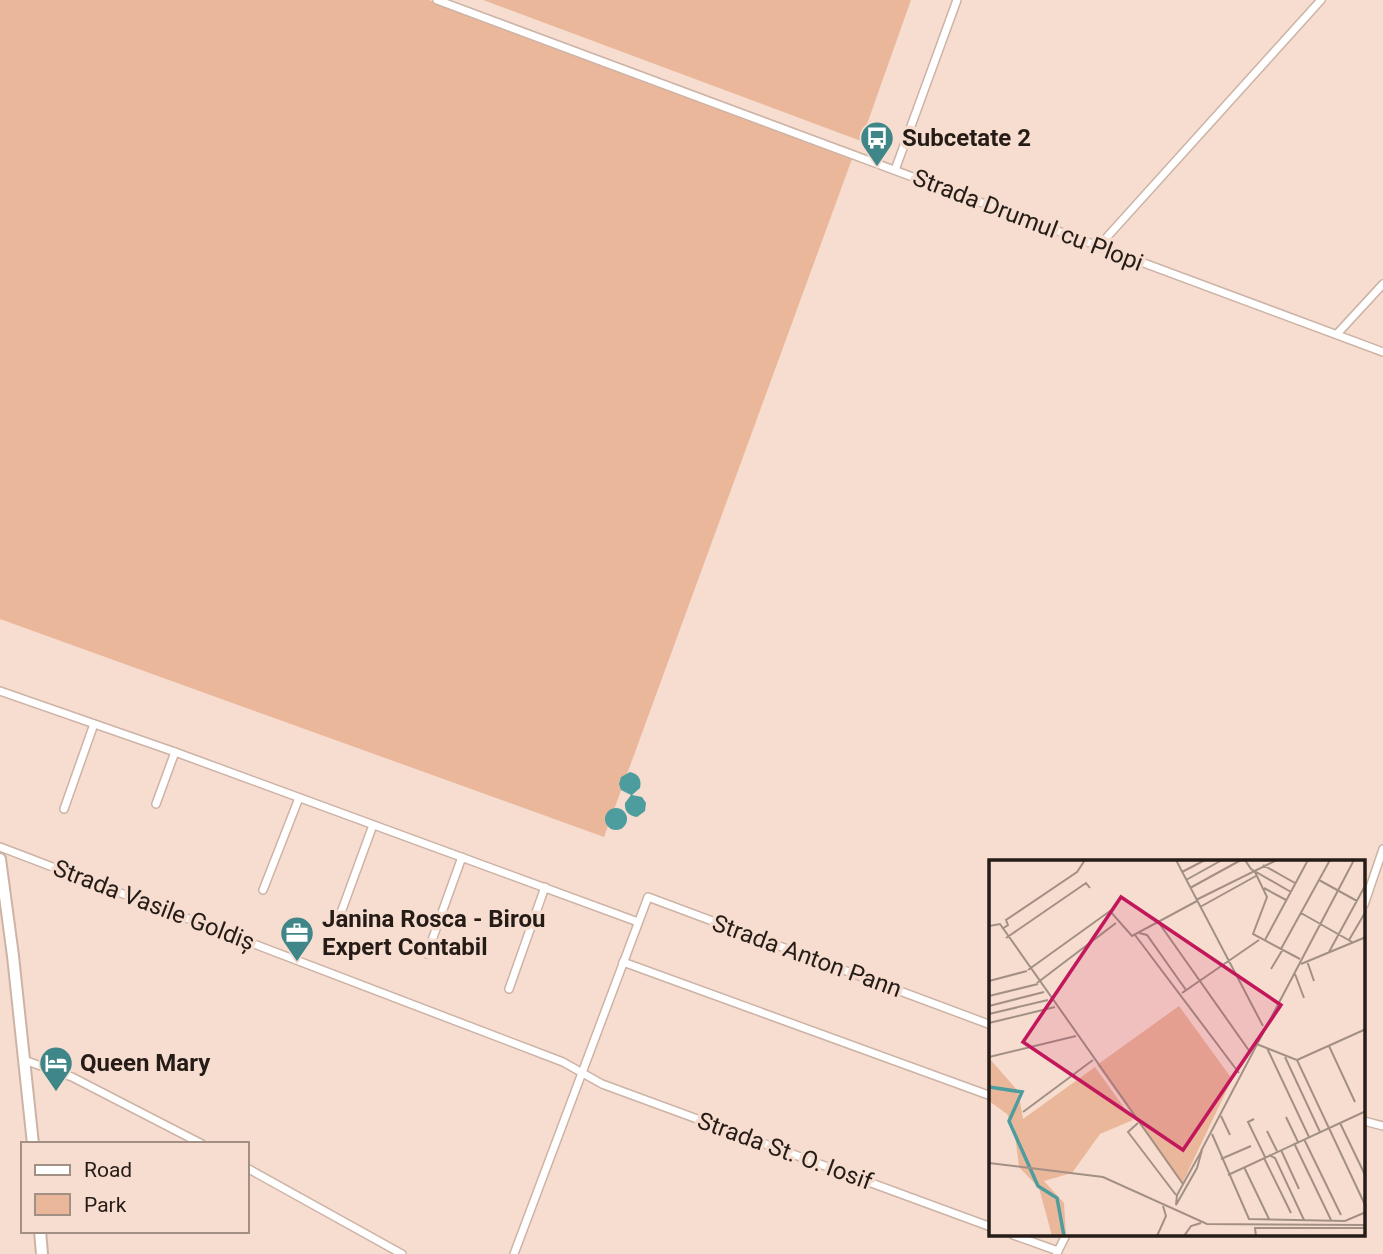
<svg xmlns="http://www.w3.org/2000/svg" width="1383" height="1254" viewBox="0 0 1383 1254" font-family="Roboto,sans-serif">
  <style>
    .green { fill: #eab79b }
    .water { fill: #4d9d9f }
    .lines { fill: none; stroke-linecap: round; stroke-linejoin: round }
    .minor-casing { stroke: #ccb3a5; stroke-width: 10 }
    .secondary-casing { stroke: #ccb3a5; stroke-width: 14 }
    .minor { stroke: #fff; stroke-width: 7 }
    .secondary { stroke: #fff; stroke-width: 10 }
    .labels { text-anchor: middle; dominant-baseline: central; stroke-width: 7; stroke-linejoin: round; paint-order: stroke }
    .poi-label { font-size: 24px; font-weight: bold; fill: #251c17; stroke: #f7ddcf; text-anchor: start }
    .street-label { font-size: 24px; fill: #251c17; stroke: #f7ddcf }
    .inset-river { fill: none; stroke: #4d9d9f; stroke-width: 3.5 }
    .inset-road { fill: none; stroke: #a39085; stroke-width: 2 }
    .view { fill: #c2185b; fill-opacity: 0.15; stroke: #c2185b; stroke-width: 3.5 }
    .inset-edge { fill: none; stroke: #251c17; stroke-width: 3.5 }
  </style>
  <rect width="100%" height="100%" fill="#f7ddcf"/>
  <g class="green">
    <path d="M0 0H429L852 159 604 837 0 619Z"/>
    <path d="M483 0H911L861 141Z"/>
  </g>
  <g class="water">
    <path d="M630 772C639 774 642 780 640 788L632 795 642 797 646 803 645 811 637 817C629 816 624 811 625 803L631 795 621 790 619 784 621 777Z"/>
    <circle cx="616" cy="819" r="11"/>
  </g>
  <g class="lines">
    <g class="minor-casing">
      <g id="minor">
        <path d="M437 0 1383 352"/>
        <path d="M895 170 957 0"/>
        <path d="M1098 247 1321 0"/>
        <path d="M1337 334 1383 284"/>
        <path d="M0 691 175 752 638 922"/>
        <path d="M156 804 175 752"/>
        <path d="M64 809 94 724"/>
        <path d="M0 847 563 1062 602 1084 991 1227"/>
        <path d="M263 890 299 798"/>
        <path d="M1364 905 1383 849"/>
        <path d="M339 918 373 825"/>
        <path d="M427 954 462 857"/>
        <path d="M623 962 991 1096"/>
        <path d="M509 989 545 887"/>
        <path d="M24 1060 72 1077 202 1144"/>
        <path d="M1364 1121 1383 1126"/>
        <path d="M247 1168 402 1254"/>
        <path d="M1013 1235 1058 1251"/>
        <path d="M1057 1253 1066 1235"/>
        <path d="M514 1254 648 897 991 1025"/>
      </g>
    </g>
    <g class="secondary-casing">
      <g id="secondary">
        <path d="M0 859 13 956 33 1144"/>
        <path d="M40 1231 42 1254"/>
      </g>
    </g>
    <use href="#minor" class="minor"/>
    <use href="#secondary" class="secondary"/>
  </g>
  <defs>
    <g id="bus-pin" transform="scale(1.75)"><path d="M0 17L-7.5 6A9.5 9.5 0 1 1 7.5 6Z" fill="#3e8688" stroke="#f7ddcf"/><path d="M-5-6H5V4H4V6H2V4H-2V6H-4V4H-5ZM-3.5-4V0h7V-4ZM-3.5 1.2v1.5H-2V1.2ZM2 1.2v1.5H3.5V1.2Z" fill="#fff"/></g>
    <g id="office-pin" transform="scale(1.75)"><path d="M0 17L-7.5 6A9.5 9.5 0 1 1 7.5 6Z" fill="#3e8688" stroke="#f7ddcf"/><path d="M-6-3h4V-5.5h4V-3h4V5H-6ZM-1-4.5V-3h2v-1.5ZM-6 0V1H6V0Z" fill="#fff"/></g>
    <g id="hotel-pin" transform="scale(1.75)"><path d="M0 17L-7.5 6A9.5 9.5 0 1 1 7.5 6Z" fill="#3e8688" stroke="#f7ddcf"/><path d="M-6-4.5h1.5V1H6V5H4.5V3h-9V5H-6ZM-4 0a1.8 1.8 0 1 1 3.6 0ZM.5 0V-2.5h3Q6-2.5 6 0Z" fill="#fff"/></g>
  </defs>
  <g fill-rule="evenodd">
    <use href="#bus-pin" x="877" y="138"/>
    <use href="#office-pin" x="297" y="933"/>
    <use href="#hotel-pin" x="56" y="1063"/>
  </g>
  <g class="labels">
    <g class="poi-label">
      <text x="902" y="138">Subcetate 2</text>
      <text x="322" y="919">Janina Rosca - Birou<tspan x="322" dy="28">Expert Contabil</tspan></text>
      <text x="80" y="1063">Queen Mary</text>
    </g>
    <g class="street-label">
      <text transform="translate(1028 220) rotate(21)">Strada Drumul cu Plopi</text>
      <text transform="translate(154 905) rotate(21)">Strada Vasile Goldiș</text>
      <text transform="translate(807 956) rotate(20)">Strada Anton Pann</text>
      <text transform="translate(785 1151) rotate(20)">Strada St. O. Iosif</text>
    </g>
  </g>
  <g transform="translate(989 860)">
    <rect width="376" height="376" fill="#f7ddcf"/>
    <path d="M190 146 243 219 193 324 108 205ZM0 198 29 231 34 259 106 207 144 260 111 274 83 313 55 321 75 343 77 376H63L50 328 30 307 25 267 18 254 0 241Z" fill="#eab79b"/>
    <path class="inset-river" d="M0 227 33 232 20 261 49 326 68 338 75 376"/>
    <path class="inset-road" d="M187 0 274 166M256 0 262 9 302 32M274 5 306 23M193 12 216 0M266 12 278 37 264 74 311 99M197 20 233 0M330 20 368 41M201 28 252 0M275 28 297 40M207 40 288 0M211 47 267 16M312 53 363 82M170 63 261 192M0 66 11 64 194 324M13 69 19 65 17 60 88 12 96 0M150 73 158 75 197 130M146 75 250 213M17 78 97 23 101 28M276 80 319 0M360 80 377 51M292 89 341 0M340 92 377 24M318 101 325 121M312 104 377 77M282 109 294 89M39 110 121 51 143 76 208 41M306 114 315 138M0 121 38 111M48 123 127 63M193 133 270 80M0 136 49 124M0 146 55 132M0 154 59 140M0 163 66 147M265 183 308 200 377 347M340 186 366 242M278 188 320 277M0 197 87 176M296 197 331 272M308 200 377 169M34 252 104 200M232 256 241 275M297 257 309 282M265 259 259 262 276 297M149 263 139 272 187 335M351 263 377 317M278 271 288 291M223 274 260 359 356 361 377 352M315 279 352 355M305 283 342 360M213 290 208 308 187 345 188 335ZM292 290 310 329M212 291 365 0M280 295 286 298 315 360M275 298 302 353M232 299 262 286M0 303 114 317 218 364 377 365M255 307 280 359M239 315 377 251M168 376 177 356 174 346M195 376 202 366 212 363M267 376 266 368H377"/>
    <path class="view" d="M132 37 292 145 194 290 34 182Z"/>
    <rect width="376" height="376" class="inset-edge"/>
  </g>
  <rect x="21" y="1142" width="228" height="91" fill="#f7ddcf" stroke="#a39085" stroke-width="2"/>
  <rect x="35" y="1165" width="35" height="10" fill="#ffffff" stroke="#a39085" stroke-width="2"/>
  <text x="84" y="1177" font-size="21" fill="#251c17">Road</text>
  <rect x="35" y="1194" width="35" height="21" fill="#eab79b" stroke="#a39085" stroke-width="2"/>
  <text x="84" y="1212" font-size="21" fill="#251c17">Park</text>
</svg>
